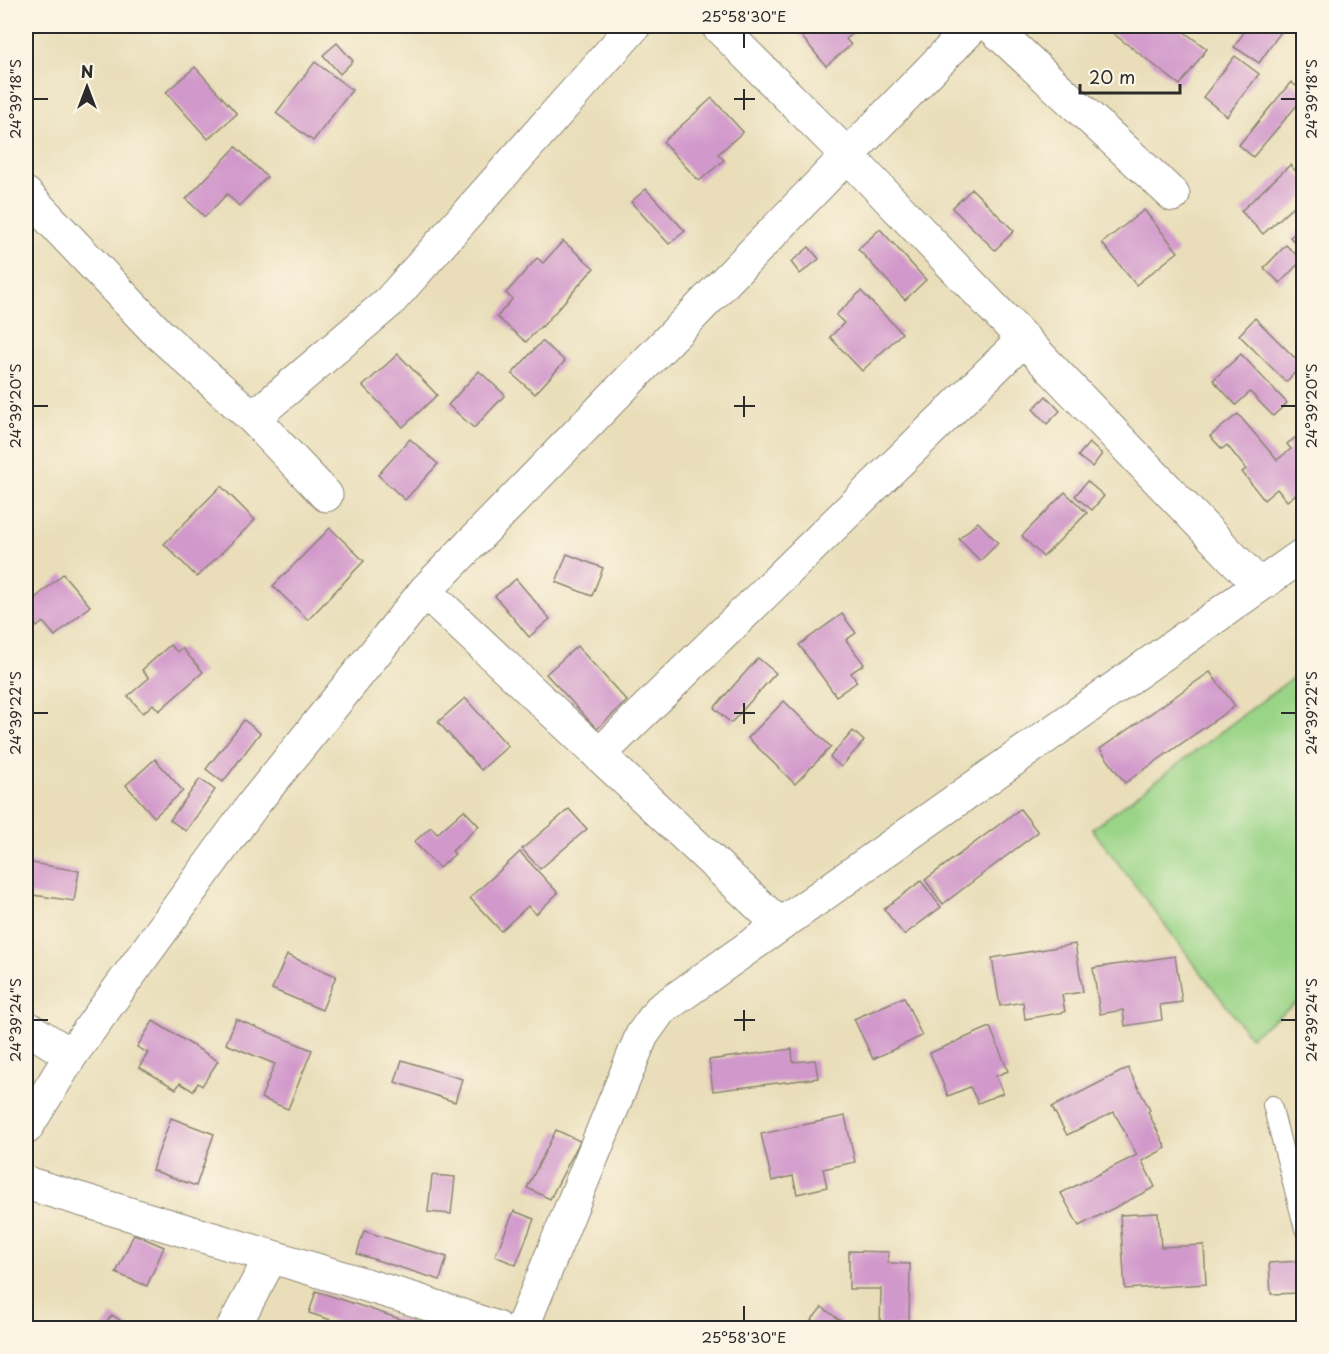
<svg xmlns="http://www.w3.org/2000/svg" width="1329" height="1354" viewBox="0 0 1329 1354" font-family="'Playpen Sans',sans-serif">
  <style>
    .green { fill: #9ad487; stroke: #628059; stroke-width: 1.5 }
    .building { fill: #d198cb }
    .lines { fill: none; stroke-linecap: round; stroke-linejoin: round }
    .service-casing { stroke: #8a8472; stroke-width: 20 }
    .minor-casing { stroke: #8a8472; stroke-width: 35 }
    .service { stroke: #fff; stroke-width: 18 }
    .minor { stroke: #fff; stroke-width: 33 }
    .ticks { fill: none; stroke: #2b2b2b; stroke-width: 2 }
    .neatline { fill: none; stroke: #2b2b2b; stroke-width: 2 }
    .ticks-label { font-size: 15px; text-anchor: middle; fill: #2b2b2b }
  </style>
  <rect width="100%" height="100%" fill="#fcf5e5"/>
  <filter id="ink" filterUnits="userSpaceOnUse"><feTurbulence type="fractalNoise" baseFrequency=".0167" numOctaves="2"/><feDisplacementMap in="SourceGraphic" scale="12" xChannelSelector="R" yChannelSelector="G"/><feConvolveMatrix kernelMatrix="1 2 1 2 8 2 1 2 1" color-interpolation-filters="sRGB"/></filter>
  <filter id="wash" filterUnits="userSpaceOnUse"><feTurbulence type="fractalNoise" baseFrequency=".008" numOctaves="4" result="noise"/><feDisplacementMap in="SourceGraphic" scale="24" xChannelSelector="R" yChannelSelector="G"/><feGaussianBlur stdDeviation="1.35" result="paint"/><feColorMatrix in="noise" values="0 0 0 0 0 0 0 0 0 0 0 0 0 0 0 0 0 1.4 0 .05"/><feComposite in="paint" operator="in"/></filter>
  <g filter="url(#wash)">
    <rect width="100%" height="100%" fill="#e9deb9"/>
    <path class="green" d="M1303 670V998L1250 1037 1092 829Z"/>
    <g id="blocks">
      <g class="building">
        <path d="M793 26H863L846 39 851 45 826 66Z"/>
        <path d="M1108 26H1176L1207 49 1180 85 1106 28Z"/>
        <path d="M1248 26H1285L1259 63 1234 47Z"/>
        <path d="M337 43 353 61 340 74 323 55Z"/>
        <path d="M1235 56 1259 74 1227 116 1203 97Z"/>
        <path d="M315 62 352 90 313 141 276 113Z"/>
        <path d="M195 67 237 114 208 139 166 92Z"/>
        <path d="M1291 82 1304 92V97L1253 157 1239 145Z"/>
        <path d="M712 98 743 132 718 154 724 160 699 181 663 142Z"/>
        <path d="M236 147 267 177 239 206 227 194 205 217 186 199Z"/>
        <path d="M1290 165 1304 180V197L1263 234 1241 211Z"/>
        <path d="M646 189 685 231 669 244 631 202Z"/>
        <path d="M972 189 1014 231 995 250 952 208Z"/>
        <path d="M1144 210 1178 252 1136 285 1102 243Z"/>
        <path d="M1304 226V253L1290 237Z"/>
        <path d="M880 229 926 280 905 300 858 249Z"/>
        <path d="M563 241 594 268 542 327 541 326 526 342 497 317 512 299 506 293 537 258 543 263Z"/>
        <path d="M1286 245 1302 260 1280 283 1264 268Z"/>
        <path d="M809 247 819 259 800 274 791 262Z"/>
        <path d="M861 291 902 333 862 371 830 337 844 323 836 315Z"/>
        <path d="M1255 318 1302 365 1286 382 1239 335Z"/>
        <path d="M542 341 565 361 535 394 512 374Z"/>
        <path d="M398 354 437 395 403 427 363 386Z"/>
        <path d="M1241 354 1287 403 1273 416 1250 392 1236 405 1213 380Z"/>
        <path d="M479 371 505 395 474 428 448 405Z"/>
        <path d="M1046 396 1060 411 1047 424 1033 409Z"/>
        <path d="M1238 414 1277 460 1291 449 1287 444 1304 431V488L1287 501 1277 489 1264 500 1242 472 1246 469 1227 445 1222 449 1210 436Z"/>
        <path d="M410 439 438 464 405 500 378 475Z"/>
        <path d="M1089 443 1102 454 1092 467 1078 456Z"/>
        <path d="M1087 481 1104 496 1092 510 1075 496Z"/>
        <path d="M221 486 255 520 197 577 164 544Z"/>
        <path d="M1065 492 1087 513 1043 557 1022 536Z"/>
        <path d="M978 522 998 543 980 561 959 539Z"/>
        <path d="M330 528 364 561 308 620 273 586Z"/>
        <path d="M567 554 603 568 592 596 556 582Z"/>
        <path d="M63 574 90 606 55 636 43 622 37 627 26 613V606Z"/>
        <path d="M516 579 550 619 529 637 495 596Z"/>
        <path d="M842 614 856 633 846 640 864 664 851 673 857 682 836 696 799 645Z"/>
        <path d="M170 645 178 652 182 648 203 672 159 711 153 704 143 713 128 696 149 678 142 670Z"/>
        <path d="M577 646 627 701 597 729 546 674Z"/>
        <path d="M758 658 776 673 731 723 714 708Z"/>
        <path d="M1210 672 1235 706 1125 783 1100 749Z"/>
        <path d="M465 698 508 746 481 770 438 722Z"/>
        <path d="M784 701 831 747 795 784 748 738Z"/>
        <path d="M244 720 260 733 223 782 206 769Z"/>
        <path d="M853 731 864 741 841 767 830 757Z"/>
        <path d="M155 759 183 791 154 817 126 785Z"/>
        <path d="M200 779 215 790 186 831 170 820Z"/>
        <path d="M569 809 587 829 540 869 522 849Z"/>
        <path d="M1020 809 1038 832 943 904 925 880Z"/>
        <path d="M464 810 479 826 452 851 455 854 439 868 414 842 431 827 437 834Z"/>
        <path d="M520 852 558 893 536 914 528 906 501 931 470 898Z"/>
        <path d="M26 862 79 871 74 901 26 894Z"/>
        <path d="M921 881 941 907 904 935 884 909Z"/>
        <path d="M1075 944 1083 992 1062 995 1065 1012 1025 1019 1023 1002 1000 1006 992 958Z"/>
        <path d="M287 955 336 976 322 1010 272 989Z"/>
        <path d="M1175 956 1182 1002 1160 1005 1162 1020 1125 1026 1123 1010 1100 1014 1093 968Z"/>
        <path d="M904 997 922 1036 873 1059 854 1019Z"/>
        <path d="M236 1019 312 1050 288 1109 261 1098 275 1064 226 1044Z"/>
        <path d="M153 1021 218 1061 202 1086 198 1083 193 1091 180 1083 176 1089 139 1067 148 1053 137 1047Z"/>
        <path d="M990 1027 1008 1071 996 1076 1003 1093 978 1103 970 1087 948 1096 930 1053Z"/>
        <path d="M792 1049 793 1062 815 1060 818 1078 713 1091 709 1060Z"/>
        <path d="M402 1060 462 1079 455 1102 395 1082Z"/>
        <path d="M1128 1068 1150 1110 1148 1112 1166 1148 1142 1161 1155 1187 1079 1226 1061 1193 1137 1155 1114 1112 1067 1135 1052 1107Z"/>
        <path d="M845 1116 855 1162 823 1169 827 1187 797 1194 793 1176 772 1181 761 1134Z"/>
        <path d="M171 1118 214 1134 196 1186 152 1170Z"/>
        <path d="M556 1130 580 1141 550 1199 527 1188Z"/>
        <path d="M432 1175 455 1177 451 1214 428 1212Z"/>
        <path d="M514 1211 534 1219 516 1265 495 1256Z"/>
        <path d="M1158 1213 1161 1247 1204 1245 1206 1284 1125 1289 1120 1215Z"/>
        <path d="M364 1231 447 1257 440 1280 357 1254Z"/>
        <path d="M134 1234 164 1247 147 1286 116 1273Z"/>
        <path d="M849 1251 889 1252 888 1263 910 1264 909 1327 880 1326 881 1289H849Z"/>
        <path d="M1298 1261 1300 1293 1271 1294 1269 1263Z"/>
        <path d="M316 1291 427 1328H356L309 1313Z"/>
        <path d="M822 1307 842 1322 837 1328H805Z"/>
        <path d="M112 1315 132 1328H102Z"/>
      </g>
    </g>
  </g>
  <g filter="url(#ink)">
    <use href="#blocks" fill-opacity="0" stroke="#8a8472" stroke-width="1.5"/>
    <g class="lines">
      <g class="service-casing">
        <path id="service" d="M1272 1105 1304 1229"/>
      </g>
      <g class="minor-casing">
        <g id="minor">
          <path d="M718 26 847 155 1259 585"/>
          <path d="M991 26 1173 195"/>
          <path d="M26 194 158 333 253 418 326 495"/>
          <path d="M253 418 389 302 634 26"/>
          <path d="M425 591 780 925"/>
          <path d="M599 755 1024 339"/>
          <path d="M26 1027 71 1055"/>
          <path d="M26 1128 71 1055 255 802 425 591 973 26"/>
          <path d="M26 1183 416 1300 497 1328"/>
          <path d="M233 1328 271 1257"/>
          <path d="M522 1328 642 1035 660 1010 1304 554"/>
        </g>
      </g>
      <use href="#service" class="service"/>
      <use href="#minor" class="minor"/>
    </g>
  </g>
  <path class="ticks" d="M744 33V48M744 89V110M33 99H48M734 99H755M1281 99H1296M744 396V417M33 406H48M734 406H755M1281 406H1296M744 703V724M33 713H48M734 713H755M1281 713H1296M744 1010V1031M33 1020H48M734 1020H755M1281 1020H1296M744 1306V1321"/>
  <rect width="1329" height="1354" fill="none" stroke="#fcf5e5" stroke-width="66"/>
  <g transform="translate(87 87)" stroke="#fcf5e5" stroke-width="4.5" paint-order="stroke">
  <path d="M0-4.5L10 22L0 15L-10 22Z" fill="#2b2b2b"/>
  <text y="-9" font-size="16" font-weight="bold" text-anchor="middle" fill="#2b2b2b">N</text>
  </g>
  <path d="M1080 84v9h100v-9" fill="none" stroke="#2b2b2b" stroke-width="3"/>
  <text x="1089" y="84" font-size="18" fill="#2b2b2b" stroke="#fcf5e5" stroke-width="4.5" paint-order="stroke">20 m</text>
  <rect x="33" y="33" width="1263" height="1288" class="neatline"/>
  <g class="ticks-label">
    <text x="744" y="22">25°58'30"E</text>
    <text transform="translate(16 99) rotate(-90)" y="5">24°39'18"S</text>
    <text transform="translate(1312 99) rotate(-90)" y="5">24°39'18"S</text>
    <text transform="translate(16 406) rotate(-90)" y="5">24°39'20"S</text>
    <text transform="translate(1312 406) rotate(-90)" y="5">24°39'20"S</text>
    <text transform="translate(16 713) rotate(-90)" y="5">24°39'22"S</text>
    <text transform="translate(1312 713) rotate(-90)" y="5">24°39'22"S</text>
    <text transform="translate(16 1020) rotate(-90)" y="5">24°39'24"S</text>
    <text transform="translate(1312 1020) rotate(-90)" y="5">24°39'24"S</text>
    <text x="744" y="1343">25°58'30"E</text>
  </g>
</svg>
